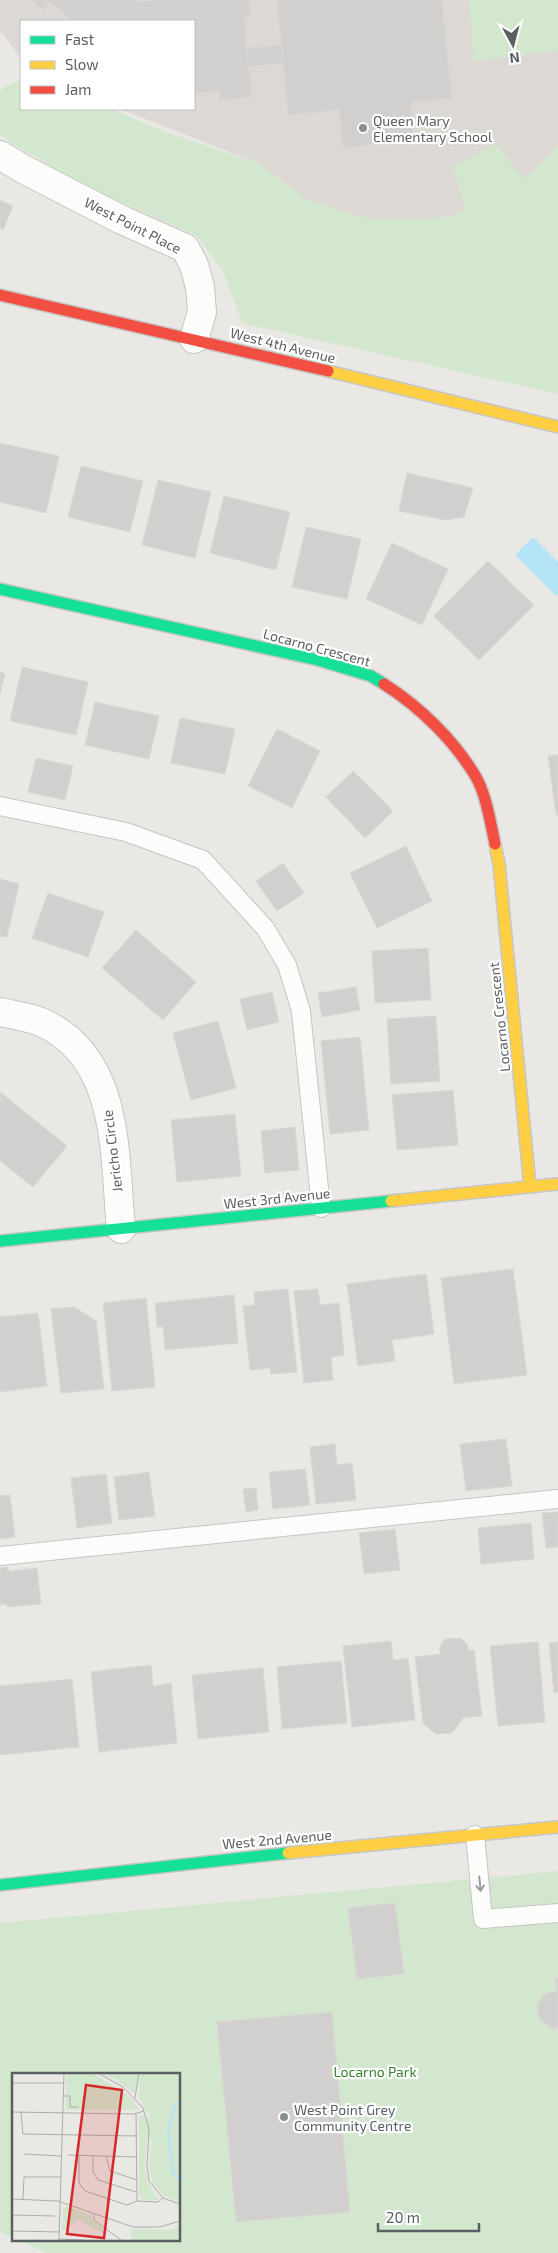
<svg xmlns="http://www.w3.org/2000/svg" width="558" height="2253" viewBox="0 0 558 2253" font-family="'Exo 2',sans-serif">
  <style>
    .education { fill: #dcd8d3 }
    .green { fill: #d3e7ce }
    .water { fill: #b6e4f7 }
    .building { fill: #d2d0ce; stroke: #dad7d3 }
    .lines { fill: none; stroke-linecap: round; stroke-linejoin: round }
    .lane-casing { stroke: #c5c5c4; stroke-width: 20 }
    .street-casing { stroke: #c5c5c4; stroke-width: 30 }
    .fast-casing { stroke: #c6c6c6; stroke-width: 14 }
    .slow-casing { stroke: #c6c6c6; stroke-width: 14 }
    .jam-casing { stroke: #c6c6c6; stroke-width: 14 }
    .lane { stroke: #fcfcfb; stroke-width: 18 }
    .street { stroke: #fcfcfb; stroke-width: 28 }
    .fast { stroke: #16e098; stroke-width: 11 }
    .slow { stroke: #ffcf43; stroke-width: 11 }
    .jam { stroke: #f24e42; stroke-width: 11 }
    .oneway { stroke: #9a9e9f }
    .poi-dot { fill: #8c8f90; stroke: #fff; stroke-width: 2 }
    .labels { text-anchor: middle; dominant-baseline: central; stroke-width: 4.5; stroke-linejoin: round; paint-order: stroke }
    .poi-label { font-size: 14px; fill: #595f62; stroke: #fff; text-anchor: start }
    .street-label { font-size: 14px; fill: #595f62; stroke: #fff }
    .park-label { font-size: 14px; fill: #388330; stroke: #fff }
    .inset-river { fill: none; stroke: #b6e4f7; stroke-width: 2.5 }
    .inset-road { fill: none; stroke: #acadac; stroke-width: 1 }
    .view { fill: #d62828; fill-opacity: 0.15; stroke: #d62828; stroke-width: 2.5 }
    .inset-edge { fill: none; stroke: #595f62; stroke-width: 2.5 }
  </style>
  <rect width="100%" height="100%" fill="#eae8e4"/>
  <path class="education" d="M0 0H558V146L525 180 452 216 431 219H368L308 200 257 163 120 109H194V21H21V58L0 30Z"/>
  <g class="green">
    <path d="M469 0H558V51L474 61Z"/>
    <path d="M21 80V109H112L158 129 257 163 308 200 368 219H431L452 216 466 210 453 167 495 144 525 179 558 146V394L242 323 223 271 197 236 87 187 11 143 0 134V91L6 86Z"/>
    <path d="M558 1871V2253H46L16 2239H179V2074H14V2238L0 2232V1923Z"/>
  </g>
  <path class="water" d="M533 537 558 562V594L556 596 515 555Z"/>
  <g class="building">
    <path d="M32 0H137L136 2 155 0H249L251 17 244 18 252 97 219 100V91L194 94V21H73L50 2 43 10Z"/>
    <path d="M277 0H442L452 98 411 102 414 140 343 148 339 110 288 115Z"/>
    <path d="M281 45 283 63 249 67 247 48Z"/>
    <path d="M0 200 13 206 3 230 0 228Z"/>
    <path d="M0 443 59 456 46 513 0 502Z"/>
    <path d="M81 466 143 481 130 532 68 517Z"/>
    <path d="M407 473 473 488 464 517 445 520 399 511Z"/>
    <path d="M158 480 211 492 195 558 142 545Z"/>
    <path d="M224 496 290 512 276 570 210 553Z"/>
    <path d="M306 527 361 539 347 599 292 587Z"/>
    <path d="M392 543 448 569 422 625 366 599Z"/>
    <path d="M488 561 534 605 479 660 434 616Z"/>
    <path d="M22 667 88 682 76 735 10 721Z"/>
    <path d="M0 672 5 674 0 694Z"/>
    <path d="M95 702 159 716 149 759 85 745Z"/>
    <path d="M180 718 235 729 225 774 171 763Z"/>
    <path d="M277 729 320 751 292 808 248 786Z"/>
    <path d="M558 755V815H556L548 756Z"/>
    <path d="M36 758 73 766 65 800 28 792Z"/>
    <path d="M353 771 393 811 365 838 326 797Z"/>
    <path d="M406 846 432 901 377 928 350 873Z"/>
    <path d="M283 863 304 893 277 911 256 881Z"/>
    <path d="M0 879 19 884 7 937 0 936Z"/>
    <path d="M48 893 104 912 88 957 32 938Z"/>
    <path d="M136 930 196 982 163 1020 102 968Z"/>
    <path d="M428 948 431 1000 375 1003 372 951Z"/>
    <path d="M356 987 360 1010 322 1017 318 993Z"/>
    <path d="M272 992 279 1022 247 1030 240 999Z"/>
    <path d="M436 1016 440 1081 391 1084 387 1019Z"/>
    <path d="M218 1021 236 1088 191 1100 173 1033Z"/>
    <path d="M360 1037 369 1130 330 1134 321 1041Z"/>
    <path d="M453 1090 458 1145 397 1150 392 1095Z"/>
    <path d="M0 1092 67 1146 33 1187 0 1161Z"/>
    <path d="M235 1114 241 1176 177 1182 171 1120Z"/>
    <path d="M295 1127 299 1170 265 1173 261 1131Z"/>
    <path d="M513 1269 527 1375 454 1384 441 1278Z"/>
    <path d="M426 1274 434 1334 392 1340 395 1361 358 1366 347 1284Z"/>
    <path d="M288 1289 297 1372 271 1374 270 1368 250 1370 243 1306 255 1305 254 1292Z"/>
    <path d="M318 1289 320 1305 339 1303 344 1355 331 1357 333 1380 304 1383 294 1291Z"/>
    <path d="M234 1295 238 1343 165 1350 163 1327H157L155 1303Z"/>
    <path d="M146 1298 155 1387 112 1391 103 1303Z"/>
    <path d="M74 1307 96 1321 104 1389 61 1393 51 1309Z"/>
    <path d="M38 1313 47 1386 0 1392V1317Z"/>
    <path d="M506 1439 512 1486 466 1491 460 1444Z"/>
    <path d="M335 1444 337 1465 352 1463 356 1500 316 1504 310 1447Z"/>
    <path d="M305 1469 310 1505 273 1509 269 1472Z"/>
    <path d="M149 1472 155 1516 119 1520 114 1477Z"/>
    <path d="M106 1474 112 1523 77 1528 71 1478Z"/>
    <path d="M256 1488 258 1510 246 1512 243 1489Z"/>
    <path d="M10 1495 15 1537 0 1539V1496Z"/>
    <path d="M558 1512V1547L546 1548 542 1513Z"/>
    <path d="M531 1523 534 1559 481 1564 478 1528Z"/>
    <path d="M395 1529 400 1570 364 1574 359 1533Z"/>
    <path d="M8 1567V1571L37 1568 41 1604 7 1607V1604L0 1605V1568Z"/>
    <path d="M460 1638 468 1645V1650H474L482 1716 463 1718 452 1733 436 1734 423 1723 415 1657 441 1654 439 1648 445 1639Z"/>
    <path d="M391 1641 393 1660 408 1658 415 1720 352 1727 343 1646Z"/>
    <path d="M538 1642 545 1722 498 1726 490 1646Z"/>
    <path d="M558 1642V1692L554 1693 549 1643Z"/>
    <path d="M341 1661 347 1723 282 1729 277 1667Z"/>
    <path d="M151 1665 153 1686 171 1683 177 1743 99 1752 91 1672Z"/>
    <path d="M263 1668 269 1732 198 1739 192 1675Z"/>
    <path d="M72 1679 79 1747 0 1755V1686Z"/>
    <path d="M395 1903 404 1974 357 1979 348 1908Z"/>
    <path d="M555 1978H558V2028L552 2029 539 2018 537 2004 546 1993 557 1992Z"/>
    <path d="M332 2012 350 2212 236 2222 217 2022Z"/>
  </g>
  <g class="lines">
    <g class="lane-casing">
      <g id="lane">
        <path d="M0 806 126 832 203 860 265 928 287 965 301 1011 321 1208"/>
        <path d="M0 1556 558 1499"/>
        <path d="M475 1835 483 1919 558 1913"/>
      </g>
    </g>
    <g class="street-casing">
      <g id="street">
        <path d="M0 155 23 169 122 220 185 248 194 265 200 287 202 312 194 339"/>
        <path d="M0 1012C13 1015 29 1017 41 1022 121 1057 114 1156 121 1229"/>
      </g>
    </g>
    <g class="fast-casing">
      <g id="fast">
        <path d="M0 589 318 660 371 676 384 684"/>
        <path d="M0 1241 391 1201"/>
        <path d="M0 1885 288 1853"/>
      </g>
    </g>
    <g class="slow-casing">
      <g id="slow">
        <path d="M328 371 558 427"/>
        <path d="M495 844 499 864 530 1187"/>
        <path d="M391 1201 558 1184"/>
        <path d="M288 1853 558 1827"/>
      </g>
    </g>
    <g class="jam-casing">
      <g id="jam">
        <path d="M0 295 328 371"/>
        <path d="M384 684C420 707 454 740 476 777 486 794 491 825 495 844"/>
      </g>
    </g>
    <use href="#lane" class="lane"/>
    <use href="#street" class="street"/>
    <use href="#fast" class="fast"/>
    <use href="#slow" class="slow"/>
    <use href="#jam" class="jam"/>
  </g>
  <defs><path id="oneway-shaft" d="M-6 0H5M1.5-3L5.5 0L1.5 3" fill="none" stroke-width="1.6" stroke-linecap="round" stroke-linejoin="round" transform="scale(1.25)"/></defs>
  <use class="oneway" href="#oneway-shaft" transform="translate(480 1884) rotate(84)"/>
  <g class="poi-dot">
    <circle cx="363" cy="128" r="5"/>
    <circle cx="284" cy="2117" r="5"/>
  </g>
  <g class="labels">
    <g class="poi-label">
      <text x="373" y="120">Queen Mary<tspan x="373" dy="16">Elementary School</tspan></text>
      <text x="294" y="2109">West Point Grey<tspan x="294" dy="16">Community Centre</tspan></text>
    </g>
    <g class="street-label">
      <text transform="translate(133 225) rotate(27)">West Point Place</text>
      <text transform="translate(283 345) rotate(14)">West 4th Avenue</text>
      <text transform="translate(317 647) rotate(15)">Locarno Crescent</text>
      <text transform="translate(499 1017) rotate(-96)">Locarno Crescent</text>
      <text transform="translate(112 1151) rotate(-97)">Jericho Circle</text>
      <text transform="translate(277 1198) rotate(-6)">West 3rd Avenue</text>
      <text transform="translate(277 1839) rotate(-5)">West 2nd Avenue</text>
    </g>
    <g class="park-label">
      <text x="375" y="2071">Locarno Park</text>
    </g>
  </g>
  <g transform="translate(12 2073)">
    <rect width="168" height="168" fill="#eae8e4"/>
    <path d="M54 0H80L115 21 128 37H54ZM91 0H126L123 21 105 7ZM128 0H167V128L152 123 141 111 137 93 140 66H135L133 98 137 112 147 127H131L127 121V42L138 45 127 24ZM55 133 79 142 81 148 95 158 91 160 66 147 50 159 51 136ZM167 153V167H120L119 156 159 157Z" fill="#d3e7ce"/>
    <path class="inset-river" d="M157 57 163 32 168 28M156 58 160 91M160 92 161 100 168 107"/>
    <path class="inset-road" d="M86 0 111 14 131 35 137 56 135 93 137 108 151 125 168 131M0 10H52M52 23H58V34H66M123 25 127 0M0 39 122 41 132 38M9 39 11 61 126 63M124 41 125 128M12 81 49 83M56 82 125 84M67 83V110L73 118 115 132 125 128 146 129 151 125M81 83V99L86 107 124 119M94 83 98 98 125 107M0 126 46 128 121 154H148L168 148M11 126 12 104H49M82 141V147L109 167M0 142 43 143M0 158 48 159M47 166 72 167M47 167 52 0"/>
    <path class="view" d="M74 12 110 17 92 165 55 161Z"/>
    <rect width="168" height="168" class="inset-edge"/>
  </g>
  <rect x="20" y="20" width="175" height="90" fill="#ffffff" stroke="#bdbfc0"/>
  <rect x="30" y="36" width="25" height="8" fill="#16e098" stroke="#bdbfc0"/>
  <text x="65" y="45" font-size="15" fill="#595f62">Fast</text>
  <rect x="30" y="61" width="25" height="8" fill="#ffcf43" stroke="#bdbfc0"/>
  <text x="65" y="70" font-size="15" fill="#595f62">Slow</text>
  <rect x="30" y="86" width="25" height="8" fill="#f24e42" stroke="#bdbfc0"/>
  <text x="65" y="95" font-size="15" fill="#595f62">Jam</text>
  <g transform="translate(513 45) rotate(173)" stroke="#ffffff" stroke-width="4" paint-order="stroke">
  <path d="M0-4L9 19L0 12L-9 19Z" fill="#595f62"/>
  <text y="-8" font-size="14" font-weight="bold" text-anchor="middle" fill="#595f62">N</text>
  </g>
  <path d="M378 2223v8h101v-8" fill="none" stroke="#595f62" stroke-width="2.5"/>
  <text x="386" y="2223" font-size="15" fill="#595f62" stroke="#ffffff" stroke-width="4" paint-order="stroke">20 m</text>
</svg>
